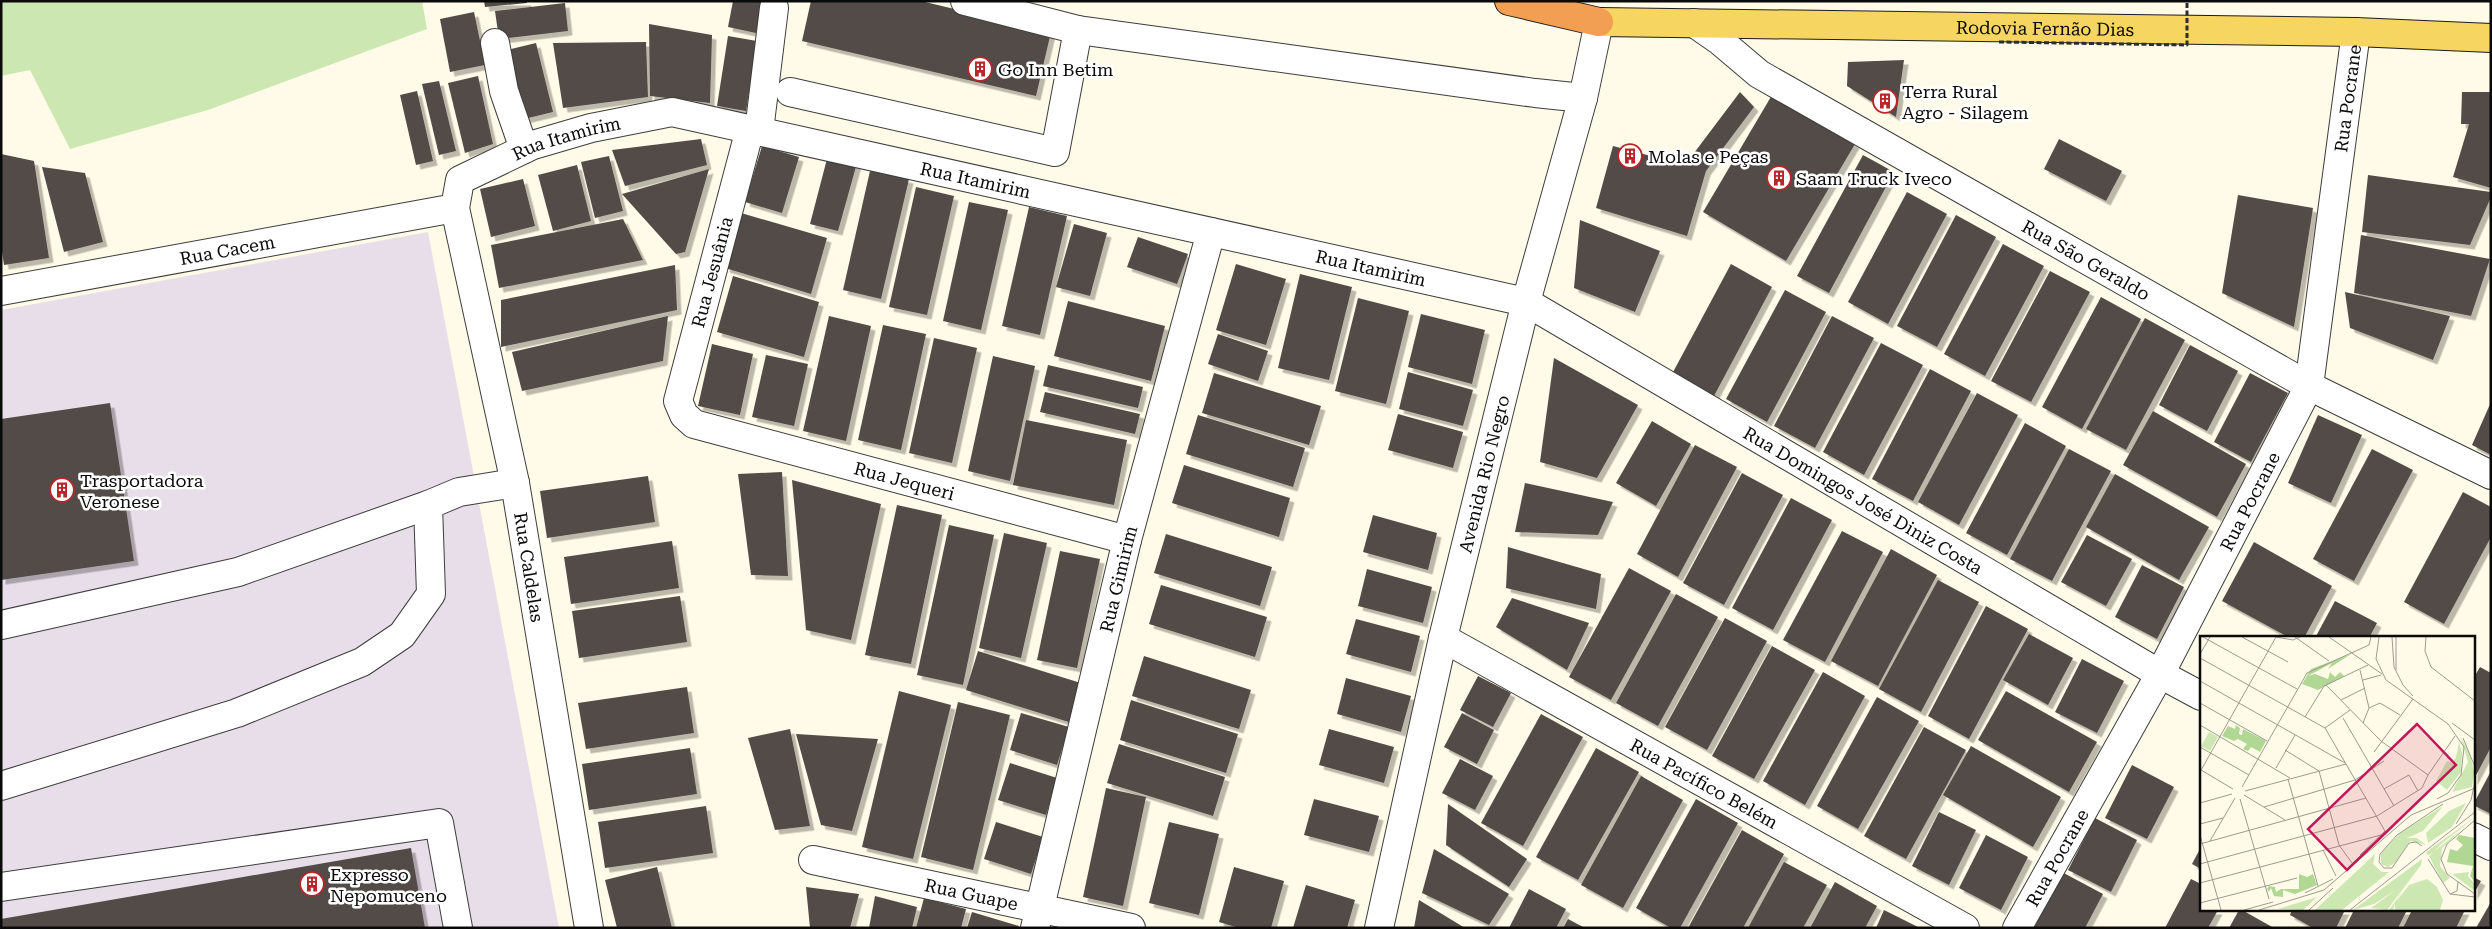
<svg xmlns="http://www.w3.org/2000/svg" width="2492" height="929" viewBox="0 0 2492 929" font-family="'Roboto Serif',serif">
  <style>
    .industrial { fill: #e8dee9 }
    .green { fill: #cde7b3 }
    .building { fill: #524c47; filter: url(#shadow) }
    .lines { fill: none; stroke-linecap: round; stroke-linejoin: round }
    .minor-casing { stroke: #3d3d3d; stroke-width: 30 }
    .major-casing { stroke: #1b1b1b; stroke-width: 30 }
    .highway-casing { stroke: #1b1b1b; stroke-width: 30 }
    .minor { stroke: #fff; stroke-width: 28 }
    .major { stroke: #f6d560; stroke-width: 28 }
    .highway { stroke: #f29f53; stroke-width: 28 }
    .path-bridge { stroke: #2c2c2c; stroke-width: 3; stroke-dasharray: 5 2.5; stroke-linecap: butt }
    .labels { text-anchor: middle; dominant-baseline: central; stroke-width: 5; stroke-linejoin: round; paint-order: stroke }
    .street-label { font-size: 18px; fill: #0a0a0a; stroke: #fff }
    .poi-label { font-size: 18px; fill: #0a0a0a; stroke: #fff; text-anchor: start }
    .inset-road { fill: none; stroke: #9d9b8f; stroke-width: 1 }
    .view { fill: #c2185b; fill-opacity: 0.15; stroke: #c2185b; stroke-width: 2.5 }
    .inset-edge { fill: none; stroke: #0a0a0a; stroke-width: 2.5 }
  </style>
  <defs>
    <filter id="shadow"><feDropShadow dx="4.5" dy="4.5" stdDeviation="0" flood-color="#0004"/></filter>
  </defs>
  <rect width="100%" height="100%" fill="#fffbe8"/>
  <path class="industrial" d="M428 232 559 928H1V310Z"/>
  <path class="green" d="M1 1H422L427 29 208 110 70 149 30 70 1 76Z"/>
  <g class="building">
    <path d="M484 1H527V3L485 7Z"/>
    <path d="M733 1H762L756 33 728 27Z"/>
    <path d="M811 1H921L1051 32 1036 96 802 41Z"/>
    <path d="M565 3 568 31 499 39 495 11Z"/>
    <path d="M474 12 485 65 450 72 440 19Z"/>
    <path d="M649 24 712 35 710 103 650 96Z"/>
    <path d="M728 36 757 41 746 111 717 106Z"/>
    <path d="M646 42 648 97 563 108 553 43Z"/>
    <path d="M536 43 553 112 524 119 507 50Z"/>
    <path d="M1904 60 1896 117 1847 86 1848 62Z"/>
    <path d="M478 76 493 144 465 153 448 83Z"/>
    <path d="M439 81 456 151 439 155 422 84Z"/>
    <path d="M417 91 433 161 416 165 400 95Z"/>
    <path d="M1740 92 1754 107 1706 171 1687 236 1596 208 1613 146 1685 165Z"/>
    <path d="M2462 92H2491V188L2453 177 2469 124H2461Z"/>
    <path d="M1772 95 1855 144 1786 261 1703 212Z"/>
    <path d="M701 139 707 165 625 186 612 150Z"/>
    <path d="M2059 139 2122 171 2106 201 2044 169Z"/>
    <path d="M762 146 799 157 782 213 745 202Z"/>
    <path d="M1 154 34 161 49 258 4 265 1 245Z"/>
    <path d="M828 155 857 163 838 231 810 224Z"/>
    <path d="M1863 155 1894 172 1829 293 1797 276Z"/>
    <path d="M609 156 623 211 595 218 581 162Z"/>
    <path d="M577 165 591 221 553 231 538 175Z"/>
    <path d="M42 167 85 173 103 242 64 252Z"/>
    <path d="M709 169 685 252 676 254 622 194Z"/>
    <path d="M870 171 909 179 881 299 843 290Z"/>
    <path d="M2368 175 2491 192V197L2470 245 2362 232Z"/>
    <path d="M523 179 535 226 491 237 480 189Z"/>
    <path d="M916 187 954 196 927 315 889 307Z"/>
    <path d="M1907 192 1947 214 1888 324 1848 302Z"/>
    <path d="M2238 195 2313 208 2294 327 2222 293Z"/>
    <path d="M969 202 1008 210 981 330 943 321Z"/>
    <path d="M1029 207 1067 216 1040 335 1002 326Z"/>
    <path d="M741 213 827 238 811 294 725 268Z"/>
    <path d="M1956 215 1996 237 1937 347 1897 326Z"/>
    <path d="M623 219 643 260 499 288 491 245Z"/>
    <path d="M1580 220 1660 251 1635 312 1574 288Z"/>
    <path d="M1074 224 1107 233 1090 296 1056 287Z"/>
    <path d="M2361 235 2490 259 2471 316 2354 293Z"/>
    <path d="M1138 237 1188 254 1177 284 1127 267Z"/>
    <path d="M2003 244 2044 266 1985 376 1944 354Z"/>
    <path d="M1236 264 1286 279 1266 345 1216 330Z"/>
    <path d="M1731 264 1772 287 1714 396 1672 374Z"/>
    <path d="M675 265 677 310 501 347V300Z"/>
    <path d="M2050 271 2090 292 2031 402 1991 381Z"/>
    <path d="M1300 274 1352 287 1329 380 1278 368Z"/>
    <path d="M733 276 819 302 804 357 717 332Z"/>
    <path d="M1785 290 1826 312 1767 422 1726 399Z"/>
    <path d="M2345 292 2450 316 2433 360 2350 328Z"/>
    <path d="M2101 297 2141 319 2082 429 2042 407Z"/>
    <path d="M1358 298 1409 311 1386 404 1335 391Z"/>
    <path d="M1068 301 1165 326 1151 381 1054 356Z"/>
    <path d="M1421 314 1485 330 1472 384 1408 367Z"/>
    <path d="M668 316 663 361 522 391 512 352Z"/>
    <path d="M829 316 871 326 846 441 803 431Z"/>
    <path d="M1832 316 1874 338 1815 448 1774 426Z"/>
    <path d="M2145 318 2185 340 2126 450 2086 429Z"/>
    <path d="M883 325 926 334 901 450 858 440Z"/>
    <path d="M1218 334 1268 351 1258 381 1208 364Z"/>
    <path d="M934 338 977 348 952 463 909 453Z"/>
    <path d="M1881 343 1923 365 1864 475 1823 452Z"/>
    <path d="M712 344 753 354 740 415 698 406Z"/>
    <path d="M2190 345 2238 371 2207 431 2159 405Z"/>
    <path d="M766 355 808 364 794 426 752 417Z"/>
    <path d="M993 356 1035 366 1010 481 968 471Z"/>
    <path d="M1554 358 1638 405 1597 478 1540 462Z"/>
    <path d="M1048 365 1143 387 1138 408 1043 386Z"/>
    <path d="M1930 369 1971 391 1913 501 1872 479Z"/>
    <path d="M1408 372 1473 390 1463 426 1399 409Z"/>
    <path d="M1214 373 1321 406 1309 445 1202 413Z"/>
    <path d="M2250 373 2288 393 2251 462 2214 442Z"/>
    <path d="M1045 392 1140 414 1135 434 1040 412Z"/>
    <path d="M1977 393 2018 415 1959 525 1918 502Z"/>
    <path d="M2491 402V455L2472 445Z"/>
    <path d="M110 403 134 561 1 580V419Z"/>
    <path d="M2153 411 2246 464 2217 517 2123 465Z"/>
    <path d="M1398 414 1463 432 1453 468 1388 450Z"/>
    <path d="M1198 415 1305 448 1293 487 1186 454Z"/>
    <path d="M2318 415 2362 435 2331 503 2288 483Z"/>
    <path d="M1026 420 1127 440 1114 505 1013 485Z"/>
    <path d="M1652 421 1691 444 1656 506 1616 483Z"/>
    <path d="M2025 423 2066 446 2007 555 1966 533Z"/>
    <path d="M1695 445 1737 467 1678 577 1637 554Z"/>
    <path d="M2069 449 2111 471 2052 581 2010 559Z"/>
    <path d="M2372 449 2413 470 2354 581 2313 559Z"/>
    <path d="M1184 465 1290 498 1279 537 1172 503Z"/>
    <path d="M782 472 788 576 751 575 738 474Z"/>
    <path d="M1742 473 1783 495 1724 605 1683 583Z"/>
    <path d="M2115 474 2209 527 2179 580 2086 527Z"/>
    <path d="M648 476 655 522 547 538 540 491Z"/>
    <path d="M792 480 881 504 851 640 806 630Z"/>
    <path d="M1525 483 1613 502 1598 535 1515 532Z"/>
    <path d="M2463 492 2491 507V537L2444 624 2404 602Z"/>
    <path d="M1791 498 1832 520 1773 630 1732 608Z"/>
    <path d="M897 505 942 515 911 664 865 655Z"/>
    <path d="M1373 515 1437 533 1428 570 1363 552Z"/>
    <path d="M949 525 994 535 963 685 917 675Z"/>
    <path d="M1842 531 1883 552 1825 662 1783 640Z"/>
    <path d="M1004 533 1047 543 1021 658 979 648Z"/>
    <path d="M1166 534 1272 567 1260 606 1154 573Z"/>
    <path d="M2087 535 2132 559 2106 606 2061 582Z"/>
    <path d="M672 541 679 588 571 604 564 557Z"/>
    <path d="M2254 542 2332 586 2304 638H2290L2222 601Z"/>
    <path d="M1508 547 1601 574 1596 609 1506 588Z"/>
    <path d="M1891 549 1937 575 1878 686 1831 661Z"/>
    <path d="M1060 551 1100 559 1077 668 1037 660Z"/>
    <path d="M2142 565 2184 587 2157 639 2115 617Z"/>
    <path d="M1629 568 1671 591 1611 700 1569 677Z"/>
    <path d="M1367 569 1432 587 1423 623 1358 606Z"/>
    <path d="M1938 580 1979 602 1921 712 1879 689Z"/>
    <path d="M1161 585 1267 617 1255 657 1149 624Z"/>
    <path d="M1676 594 1718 617 1658 726 1616 703Z"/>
    <path d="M680 596 687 642 579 658 572 611Z"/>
    <path d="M1512 598 1589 623 1567 670 1496 627Z"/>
    <path d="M2335 601 2377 623 2369 638H2315Z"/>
    <path d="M1986 606 2028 629 1969 739 1928 716Z"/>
    <path d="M1725 618 1767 641 1707 750 1665 727Z"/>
    <path d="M1356 619 1420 636 1411 672 1346 654Z"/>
    <path d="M2029 634 2073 658 2048 705 2003 680Z"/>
    <path d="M1772 646 1815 670 1754 779 1712 756Z"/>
    <path d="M978 651 1084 684 1072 723 966 690Z"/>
    <path d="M1144 656 1251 690 1239 729 1132 696Z"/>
    <path d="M2082 659 2124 681 2097 733 2055 712Z"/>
    <path d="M2480 667 2491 673V747L2473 781V679Z"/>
    <path d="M1823 672 1865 696 1805 805 1763 781Z"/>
    <path d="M1478 676 1511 693 1493 727 1460 710Z"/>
    <path d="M1346 678 1411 696 1401 732 1337 714Z"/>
    <path d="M687 687 694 733 586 749 578 703Z"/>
    <path d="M899 691 951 705 913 859 862 847Z"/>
    <path d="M2006 691 2097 742 2069 792 1978 740Z"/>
    <path d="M1877 697 1919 721 1858 829 1817 806Z"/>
    <path d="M1131 700 1238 734 1226 773 1120 740Z"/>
    <path d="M958 702 1010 715 973 870 921 857Z"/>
    <path d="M1021 713 1069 727 1057 765 1010 750Z"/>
    <path d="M1462 713 1494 730 1477 764 1444 747Z"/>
    <path d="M1541 714 1583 737 1523 846 1481 823Z"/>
    <path d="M1924 727 1966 750 1906 859 1864 836Z"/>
    <path d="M790 729 810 826 775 830 748 738Z"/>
    <path d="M1329 729 1394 747 1384 783 1319 765Z"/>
    <path d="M796 734 878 739 852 831 821 825Z"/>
    <path d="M1119 744 1225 777 1213 816 1107 783Z"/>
    <path d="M1971 746 2061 797 2033 847 1943 795Z"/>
    <path d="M690 748 697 794 589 810 582 764Z"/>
    <path d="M1596 748 1639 772 1578 880 1536 857Z"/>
    <path d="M1460 759 1493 776 1475 810 1442 793Z"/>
    <path d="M1010 763 1057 778 1046 815 998 800Z"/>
    <path d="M2132 765 2174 787 2147 839 2105 818Z"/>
    <path d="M2491 771V814L2473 805Z"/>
    <path d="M1641 776 1683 800 1623 908 1581 885Z"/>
    <path d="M1106 788 1146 797 1123 906 1083 897Z"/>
    <path d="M1314 799 1379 816 1369 852 1304 835Z"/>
    <path d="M1696 799 1738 823 1680 928H1671L1636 908Z"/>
    <path d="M1448 804 1527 859 1509 887 1446 845Z"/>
    <path d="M706 806 713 853 605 868 598 822Z"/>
    <path d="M1939 812 1976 830 1949 885 1912 866Z"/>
    <path d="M2095 818 2137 840 2111 892 2068 870Z"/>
    <path d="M996 822 1043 837 1031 874 984 859Z"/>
    <path d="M1169 822 1219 834 1199 915 1149 903Z"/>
    <path d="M1742 830 1784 854 1743 928H1688Z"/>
    <path d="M1986 835 2028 857 2001 910 1959 888Z"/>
    <path d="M2201 847V869L2192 864Z"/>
    <path d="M411 848 425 928H1V919Z"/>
    <path d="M1434 849 1509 894 1489 925 1422 893Z"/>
    <path d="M1784 862 1827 885 1803 928H1748Z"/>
    <path d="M657 867 672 928H617L605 880Z"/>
    <path d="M1234 867 1284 881 1271 928H1239L1219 922Z"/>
    <path d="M2060 871 2103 894 2085 928H2031Z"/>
    <path d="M2473 877 2481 881 2473 895Z"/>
    <path d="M2191 879 2201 884V910H2218L2208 928H2165Z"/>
    <path d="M1835 882 1877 906 1865 928H1810Z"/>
    <path d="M1306 885 1355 900 1347 928H1293Z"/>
    <path d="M806 887 859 894 850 928H810Z"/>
    <path d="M1529 889 1566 909 1556 928H1509Z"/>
    <path d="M875 896 917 907 912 928H869Z"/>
    <path d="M924 898 966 909 961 928H916Z"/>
    <path d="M1419 900 1465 928H1414Z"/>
    <path d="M2491 902V928H2476Z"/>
    <path d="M1884 910 1920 928H1876Z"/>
    <path d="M2239 910H2242L2274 928H2229Z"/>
    <path d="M2292 910H2345L2336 928H2313L2290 915Z"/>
    <path d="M2354 910H2407L2398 928H2345Z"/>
    <path d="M2412 910H2465L2456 928H2403Z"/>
    <path d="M972 912 1019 926 1018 928H967Z"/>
    <path d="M1568 919 1585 928H1563Z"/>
  </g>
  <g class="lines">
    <g class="minor-casing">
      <g id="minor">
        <path id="s1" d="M1694 23 1720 41 1759 74 2309 386 2491 475"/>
        <path d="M1078 30 1535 93 1583 98"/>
        <path d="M495 43 504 91 524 149"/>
        <path d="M790 92 1055 152 1078 30 965 1"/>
        <path id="s2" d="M750 129 678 401 684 415 694 424 1127 540"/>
        <path d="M759 131 774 8"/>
        <path id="s3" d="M1 291 455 208"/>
        <path d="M1 625 238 572 428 505"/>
        <path id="s4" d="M1443 638 1965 928"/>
        <path d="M1 786 237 713 362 662 402 635 431 594 428 505 459 492 515 483"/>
        <path d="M2473 837 2491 846"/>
        <path id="s5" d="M813 860 1131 928"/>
        <path d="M1 887 439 823 458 928"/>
        <path id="s6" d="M589 928 515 483 455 208 460 180 533 145 591 128 672 112 1526 302 2160 674 2201 696"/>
        <path id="s7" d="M1035 928 1127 540 1211 232"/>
        <path id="s8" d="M1379 928 1443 638 1526 302 1583 98 1599 22"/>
        <path id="s9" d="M2017 928 2160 674 2309 386 2356 32"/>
      </g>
    </g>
    <g class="major-casing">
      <g id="major">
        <path id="s10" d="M1599 22 2356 32 2491 38"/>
      </g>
    </g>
    <g class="highway-casing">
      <path id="highway" d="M1509 1 1599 22"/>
    </g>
    <use href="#minor" class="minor"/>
    <use href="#major" class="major"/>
    <use href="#highway" class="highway"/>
    <path class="path-bridge" d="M1999 42 2187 45V1"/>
  </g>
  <defs>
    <g id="building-ring" transform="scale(1.25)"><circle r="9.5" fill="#fff" stroke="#b6262a" stroke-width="1.5"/><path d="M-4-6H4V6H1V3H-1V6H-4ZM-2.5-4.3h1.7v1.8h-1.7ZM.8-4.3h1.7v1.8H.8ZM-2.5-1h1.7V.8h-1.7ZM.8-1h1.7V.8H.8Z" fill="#b6262a"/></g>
  </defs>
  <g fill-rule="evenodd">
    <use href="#building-ring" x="980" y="69"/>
    <use href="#building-ring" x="1885" y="101"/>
    <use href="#building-ring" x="1630" y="156"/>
    <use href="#building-ring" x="1779" y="178"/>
    <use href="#building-ring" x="62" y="490"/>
    <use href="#building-ring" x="312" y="884"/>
  </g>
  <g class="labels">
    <g class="street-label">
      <text stroke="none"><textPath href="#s10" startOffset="446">Rodovia Fernão Dias</textPath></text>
      <text stroke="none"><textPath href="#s9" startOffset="906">Rua Pocrane</textPath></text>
      <text stroke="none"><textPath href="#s6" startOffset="876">Rua Itamirim</textPath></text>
      <text stroke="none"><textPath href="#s6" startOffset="1296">Rua Itamirim</textPath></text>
      <text stroke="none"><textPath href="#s3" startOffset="230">Rua Cacem</textPath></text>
      <text stroke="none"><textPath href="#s1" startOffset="459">Rua São Geraldo</textPath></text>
      <text stroke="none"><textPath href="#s6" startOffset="1701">Rua Itamirim</textPath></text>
      <text transform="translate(712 272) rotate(-75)">Rua Jesuânia</text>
      <text stroke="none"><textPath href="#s8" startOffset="466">Avenida Rio Negro</textPath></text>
      <text stroke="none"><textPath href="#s2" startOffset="528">Rua Jequeri</textPath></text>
      <text stroke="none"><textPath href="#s6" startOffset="2251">Rua Domingos José Diniz Costa</textPath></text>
      <text stroke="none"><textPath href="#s9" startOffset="486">Rua Pocrane</textPath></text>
      <text transform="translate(529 567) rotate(81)">Rua Caldelas</text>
      <text stroke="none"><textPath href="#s7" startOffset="359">Rua Gimirim</textPath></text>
      <text stroke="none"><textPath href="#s4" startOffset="299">Rua Pacífico Belém</textPath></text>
      <text stroke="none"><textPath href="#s9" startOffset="81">Rua Pocrane</textPath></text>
      <text stroke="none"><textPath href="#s5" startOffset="162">Rua Guape</textPath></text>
    </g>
    <g class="poi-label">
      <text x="998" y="69">Go Inn Betim</text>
      <text x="1902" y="91">Terra Rural<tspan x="1902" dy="21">Agro - Silagem</tspan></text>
      <text x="1648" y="156">Molas e Peças</text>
      <text x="1796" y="178">Saam Truck Iveco</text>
      <text x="80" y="480">Trasportadora<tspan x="80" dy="21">Veronese</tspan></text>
      <text x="330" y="874">Expresso<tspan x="330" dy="21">Nepomuceno</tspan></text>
    </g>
  </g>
  <g transform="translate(2200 636)">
    <rect width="275" height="275" fill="#fffbe8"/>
    <path d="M9 96 18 101 10 115 1 110ZM260 100 270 118 274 136 272 151 252 156 268 126ZM259 106 262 117 261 136 247 154 236 145 247 125 252 127 256 121ZM266 167 252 191 228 207 226 197 249 175ZM243 170 223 195 207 202H217L226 209 210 205 195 227 188 231 181 228V217L200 197ZM275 181 240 209 235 215 263 192 242 212 240 230 250 242 243 247 229 220 233 217 228 219 226 216ZM175 218 173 228 182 236H189L142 274H115ZM222 223 221 229 187 274 171 272 197 253 174 268 153 274ZM269 236 268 240 275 248V255L252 238ZM227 243 237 251 243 264 240 274H195V267L193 274H189L204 253 196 266 209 249ZM117 261 103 274 78 273Z" fill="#cde7b3"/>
    <path d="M151 18 128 33 132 27 108 40 115 38 128 43 130 36 135 41 140 36 144 40 118 54 102 48 111 33ZM36 89 40 92 39 98 42 99 43 93 66 105 60 116 51 111 48 115 43 113 47 108 38 103 34 105 22 100 28 90 35 93ZM259 199 275 202V246L270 240 273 230 247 226 250 213 257 215 263 209 256 203ZM99 238 107 241 113 238 117 249 95 258 83 254V261L74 260 71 252 69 256 67 253 69 250 75 251 76 256 81 253H99Z" fill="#b0d793"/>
    <path class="inset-road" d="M3 1 97 53M42 1 88 26M76 1 93 4 100 1M95 1 129 25M129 1 182 38M179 1 176 23 186 44 248 88 264 111 261 139 248 157 237 163M192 1 194 31 203 49 213 60M226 1 225 15 231 31 275 65M0 18 10 1M0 22 125 92 185 195M160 34 169 72 163 87M196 34V1M163 44 181 39M0 45 145 127M126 49 181 105 228 139M141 64 165 52M0 67 67 105M169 72 180 67 200 79M105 81 124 50 168 29M143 82 194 170M252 87 275 104M0 89 90 142M125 92 150 74M263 102 275 131M0 111 49 139M85 114 119 135 139 209 152 227M174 116 213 63M76 132 95 99M1 134 33 153M0 136 76 1M88 143 118 250M42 151 107 37 169 9 171 1M184 153 209 139 218 155M45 155 146 128M44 159 85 184M40 163 69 263M0 167 32 158M64 171 155 144 184 125M275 184 247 208 241 223 247 238 275 258M0 188 23 182M256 188 271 164 275 146M0 199 21 274M10 205 35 162M0 208 166 162M222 210 216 206 209 207 192 232H184L179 226 180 218 197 199 243 168M123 214 136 240M160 219 185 195M228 223 250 258M0 228 177 180 222 152 228 139 255 100M0 247 181 199M105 257 133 243M250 258 275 261M250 258 257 255 258 246M0 267 97 242M44 274 73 266M59 274 124 254 211 179 275 152M109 274 133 252M150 274 275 176"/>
    <path class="view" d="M217 88 256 129 147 234 108 193Z"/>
    <rect width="275" height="275" class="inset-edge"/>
  </g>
  <rect width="2492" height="929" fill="none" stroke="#0a0a0a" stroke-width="5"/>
</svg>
